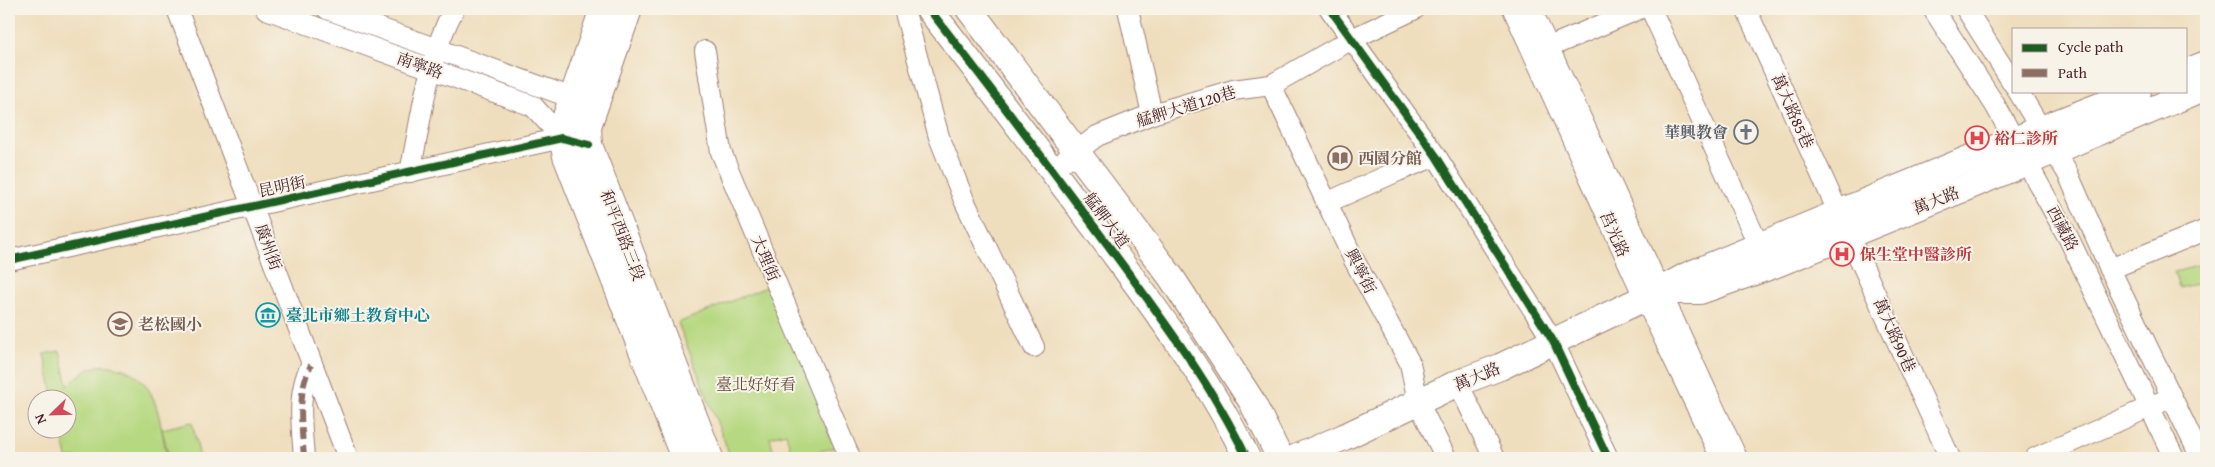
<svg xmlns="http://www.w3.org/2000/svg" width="2215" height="467" viewBox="0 0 2215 467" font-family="'Gentium Book Plus','Noto Serif TC',serif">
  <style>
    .green { fill: #b6d880; stroke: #807c56 }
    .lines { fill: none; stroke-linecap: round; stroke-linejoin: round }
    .minor-casing { stroke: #9c7e74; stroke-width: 22 }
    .major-casing { stroke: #9c7e74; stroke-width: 28 }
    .minor { stroke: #fff; stroke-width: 20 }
    .major { stroke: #fff; stroke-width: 26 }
    .quiet { stroke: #8d6e63; stroke-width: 6; stroke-dasharray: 12 6; stroke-linecap: butt }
    .cycleway-casing { stroke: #f7f3e8; stroke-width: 11 }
    .cycleway { stroke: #1b5e20; stroke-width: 8 }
    .labels { text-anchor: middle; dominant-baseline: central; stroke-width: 4; stroke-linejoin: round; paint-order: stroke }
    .street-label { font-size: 16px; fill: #4a1f2b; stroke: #f7f3e8 }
    .worship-label { font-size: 16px; font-weight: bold; fill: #5b616d; stroke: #f7f3e8; text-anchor: end }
    .health-label { font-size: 16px; font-weight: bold; fill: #be3a42; stroke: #f7f3e8; text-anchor: start }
    .education-label { font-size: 16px; font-weight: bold; fill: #785e54; stroke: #f7f3e8; text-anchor: start }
    .culture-label { font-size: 16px; font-weight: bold; fill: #0d838f; stroke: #f7f3e8; text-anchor: start }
    .park-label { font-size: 16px; fill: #654d40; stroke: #f7f3e8 }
  </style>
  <rect width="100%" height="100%" fill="#f7f3e8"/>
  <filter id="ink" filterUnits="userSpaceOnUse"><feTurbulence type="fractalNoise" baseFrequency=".02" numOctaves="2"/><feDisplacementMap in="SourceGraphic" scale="10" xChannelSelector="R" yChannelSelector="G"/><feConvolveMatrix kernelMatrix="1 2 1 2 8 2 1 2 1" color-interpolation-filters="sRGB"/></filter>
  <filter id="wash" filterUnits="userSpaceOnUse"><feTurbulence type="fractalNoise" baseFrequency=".0096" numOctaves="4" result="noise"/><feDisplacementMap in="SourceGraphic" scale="20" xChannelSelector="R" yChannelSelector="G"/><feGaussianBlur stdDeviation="1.12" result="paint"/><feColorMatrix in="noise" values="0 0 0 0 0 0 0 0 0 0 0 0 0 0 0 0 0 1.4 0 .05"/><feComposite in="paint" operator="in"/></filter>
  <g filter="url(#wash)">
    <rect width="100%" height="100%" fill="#efdebd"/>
    <g class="green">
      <path d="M2206 264V282L2179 288 2174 272Z"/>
      <path d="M771 285 837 447 793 458 786 433 770 437 775 458H731L678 323Z"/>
      <path d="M2206 288V338C2200 322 2198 304 2206 288Z"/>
      <path d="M60 351 68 386C79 374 93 363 110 366 159 372 159 420 167 458H67L61 430H68V400L54 399 44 354Z"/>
      <path d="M192 422 200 458H169L162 429Z"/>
    </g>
  </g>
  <g filter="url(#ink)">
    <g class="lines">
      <g class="minor-casing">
        <g id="minor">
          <path d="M177 9 348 458"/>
          <path d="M266 9 533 106 562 138"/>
          <path d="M327 9 586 103"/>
          <path d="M904 9 939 137 964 200 1034 347"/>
          <path d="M1128 9 1152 114"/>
          <path d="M1330 9 1436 156 1553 341 1608 458"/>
          <path d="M1513 9 1644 297 1721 458"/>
          <path d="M1531 9 1737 458"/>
          <path d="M1651 9 1759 246"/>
          <path d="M1746 9 1950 458"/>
          <path d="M1933 9 1995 105 2069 239 2174 458"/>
          <path d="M1966 9 2014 85"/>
          <path d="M1549 47 1639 9"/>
          <path d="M705 51 721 152 850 458"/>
          <path d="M1271 85 1354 260 1410 363 1418 402 1446 458"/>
          <path d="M2018 91 2068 174 2110 269 2201 458"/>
          <path d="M1052 170 1097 136 1152 114 1233 90 1271 85 1352 39 1415 9"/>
          <path d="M410 172C422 117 427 59 454 9"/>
          <path d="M1326 203 1398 171 1436 156"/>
          <path d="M9 260 562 138 575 142"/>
          <path d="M2110 269 2206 230"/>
          <path d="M1458 383 1494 458"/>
          <path d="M304 458C302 427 296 394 311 365"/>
          <path d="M2035 458 2161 402"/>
        </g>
      </g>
      <g class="major-casing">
        <g id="major">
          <path d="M603 9 562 128V138L566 156 684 458"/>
          <path d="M629 9 588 126 589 145 710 458"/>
          <path d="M929 9C987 83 1043 158 1099 233 1152 305 1208 377 1247 458"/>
          <path d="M969 9 1171 277 1251 400 1280 458"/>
          <path d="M2186 72 2206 64"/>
          <path d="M1663 291H1700L1774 265 1963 189 2206 87"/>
          <path d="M1295 458 1344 437 1458 383 1500 367 1659 291 1686 276 2041 129 2138 91"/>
        </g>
      </g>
      <use href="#minor" class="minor"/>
      <use href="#major" class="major"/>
      <path class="quiet" d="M304 458C302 427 296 394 311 365"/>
      <g class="cycleway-casing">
        <g id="cycleway">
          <path d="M929 9C987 83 1043 158 1099 233 1152 305 1208 377 1247 458"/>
          <path d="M1330 9 1436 156 1553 341 1608 458"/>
          <path d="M9 260 562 138 589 145"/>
        </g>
      </g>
      <use href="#cycleway" class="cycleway"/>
    </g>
  </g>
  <defs>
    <g id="church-ring" transform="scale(1.25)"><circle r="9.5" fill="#f7f3e8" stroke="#6b7280" stroke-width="1.5"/><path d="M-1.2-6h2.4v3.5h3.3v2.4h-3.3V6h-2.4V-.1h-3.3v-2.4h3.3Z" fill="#6b7280"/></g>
    <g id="hospital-ring" transform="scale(1.25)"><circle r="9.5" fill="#f7f3e8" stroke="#e0444e" stroke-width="1.5"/><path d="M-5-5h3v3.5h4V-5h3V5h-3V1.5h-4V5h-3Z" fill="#e0444e"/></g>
    <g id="library-ring" transform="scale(1.25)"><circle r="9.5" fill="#f7f3e8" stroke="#8d6e63" stroke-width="1.5"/><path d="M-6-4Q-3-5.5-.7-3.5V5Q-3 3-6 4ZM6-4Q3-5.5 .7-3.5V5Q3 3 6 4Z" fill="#8d6e63"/></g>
    <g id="museum-ring" transform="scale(1.25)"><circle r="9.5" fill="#f7f3e8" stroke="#0f9aa8" stroke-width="1.5"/><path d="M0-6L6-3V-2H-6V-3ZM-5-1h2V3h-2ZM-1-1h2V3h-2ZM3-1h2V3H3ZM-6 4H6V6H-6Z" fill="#0f9aa8"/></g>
    <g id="school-ring" transform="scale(1.25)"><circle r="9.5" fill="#f7f3e8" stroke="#8d6e63" stroke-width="1.5"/><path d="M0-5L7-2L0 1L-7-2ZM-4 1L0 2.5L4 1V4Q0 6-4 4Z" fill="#8d6e63"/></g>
  </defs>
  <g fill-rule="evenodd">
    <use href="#church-ring" x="1746" y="132"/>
    <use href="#hospital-ring" x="1977" y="138"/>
    <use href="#library-ring" x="1340" y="158"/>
    <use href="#hospital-ring" x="1842" y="254"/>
    <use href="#museum-ring" x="268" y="315"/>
    <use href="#school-ring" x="120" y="324"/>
  </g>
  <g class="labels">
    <g class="street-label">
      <text transform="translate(420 65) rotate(20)">南寧路</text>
      <text transform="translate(1186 106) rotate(-17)">艋舺大道120巷</text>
      <text transform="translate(1793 111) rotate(66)">萬大路85巷</text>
      <text transform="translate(282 186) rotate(-12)">昆明街</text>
      <text transform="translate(1936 200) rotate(-22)">萬大路</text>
      <text transform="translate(1107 220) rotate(54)">艋舺大道</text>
      <text transform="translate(2063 228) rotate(62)">西藏路</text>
      <text transform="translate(1615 234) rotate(66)">莒光路</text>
      <text transform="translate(623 235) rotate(69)">和平西路三段</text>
      <text transform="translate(269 247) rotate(70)">廣州街</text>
      <text transform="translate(766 258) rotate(67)">大理街</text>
      <text transform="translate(1361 271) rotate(63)">興寧街</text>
      <text transform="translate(1895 335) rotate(66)">萬大路90巷</text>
      <text transform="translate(1477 376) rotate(-23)">萬大路</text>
    </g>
    <g class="worship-label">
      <text x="1728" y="132">華興教會</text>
    </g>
    <g class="health-label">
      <text x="1994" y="138">裕仁診所</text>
      <text x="1860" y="254">保生堂中醫診所</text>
    </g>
    <g class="education-label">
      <text x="1358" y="158">西園分館</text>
      <text x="138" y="324">老松國小</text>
    </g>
    <g class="culture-label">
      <text x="286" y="315">臺北市鄉土教育中心</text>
    </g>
    <g class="park-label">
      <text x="756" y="384">臺北好好看</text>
    </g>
  </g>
  <rect width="2215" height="467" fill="none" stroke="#f7f3e8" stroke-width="30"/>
  <rect x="2012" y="28" width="175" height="65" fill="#f7f3e8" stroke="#b29e9c"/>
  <rect x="2022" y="44" width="25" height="8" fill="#1b5e20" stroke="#b29e9c"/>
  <text x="2058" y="52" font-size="15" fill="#4a1f2b">Cycle path</text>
  <rect x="2022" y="69" width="25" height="8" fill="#8d6e63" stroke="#b29e9c"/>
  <text x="2058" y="78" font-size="15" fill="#4a1f2b">Path</text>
  <g transform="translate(52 414) rotate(247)"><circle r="24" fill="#f7f3e8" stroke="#b29e9c"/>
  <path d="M0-4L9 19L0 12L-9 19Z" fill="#d1495b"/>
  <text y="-8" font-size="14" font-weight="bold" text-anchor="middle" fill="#4a1f2b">N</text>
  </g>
</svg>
